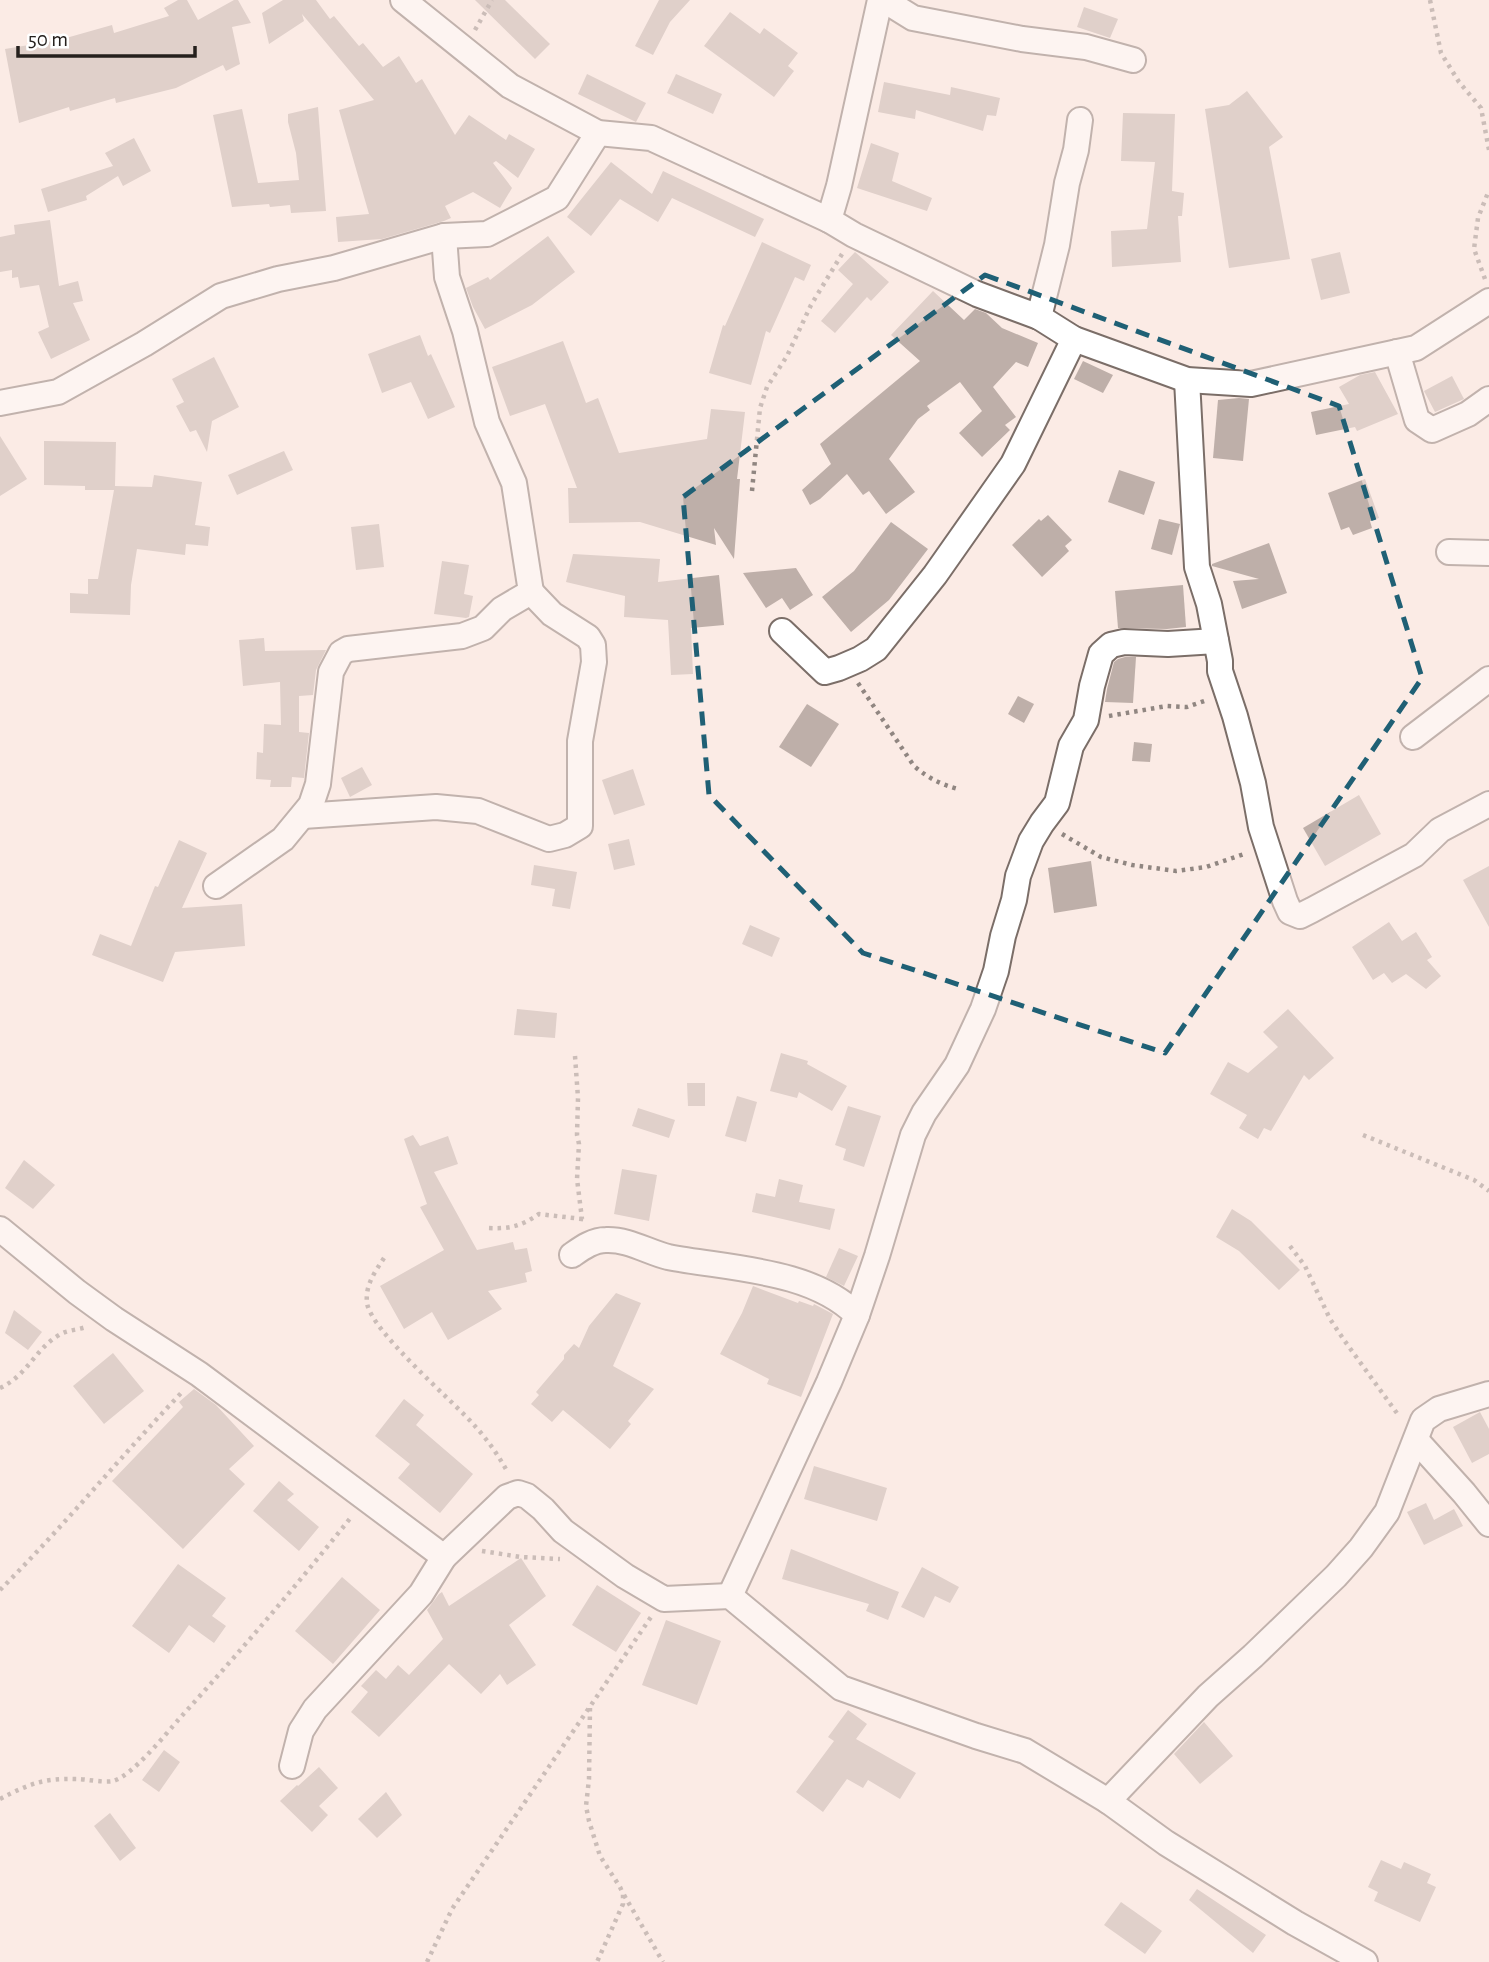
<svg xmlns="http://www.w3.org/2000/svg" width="1489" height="1962" viewBox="0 0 1489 1962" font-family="'Alegreya Sans',sans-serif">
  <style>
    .building { fill: #beafa9 }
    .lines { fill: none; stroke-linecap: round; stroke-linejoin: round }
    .minor-casing { stroke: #7b6e68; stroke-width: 28 }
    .path { stroke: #908681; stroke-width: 4.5; stroke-dasharray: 3.5 5; stroke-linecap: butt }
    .minor { stroke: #fff; stroke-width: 24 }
    .marked { fill: none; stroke: #1f6075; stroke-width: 5; stroke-dasharray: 14 9; stroke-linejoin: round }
  </style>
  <rect width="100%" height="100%" fill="#fbebe5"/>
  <g class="building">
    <path d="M178 0H187L198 20 234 0H238L251 23 232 27 240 64 226 71 223 65 176 88 116 103 115 98 70 111 69 107 19 123 5 49 59 40 112 25 114 33 169 16 164 8Z"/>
    <path d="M283 0H316L330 19 334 16 359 46 363 43 383 67 399 56 416 83 422 79 455 135 469 115 506 140 509 134 535 149 518 178 496 161 493 163 512 188 500 208 473 192 445 206 451 218 444 221 382 239 338 242 336 217 369 214 339 110 374 100 302 14 304 21 269 44 262 13Z"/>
    <path d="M475 0H505L550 44 535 59Z"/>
    <path d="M659 0H690L670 22 653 55 635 46Z"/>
    <path d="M1084 7 1118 19 1110 38 1077 27Z"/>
    <path d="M730 12 760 34 764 28 798 53 788 66 794 71 774 97 704 46Z"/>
    <path d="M587 74 646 103 636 122 578 94Z"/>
    <path d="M676 74 722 94 713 114 667 93Z"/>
    <path d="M884 82 950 95 951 87 1000 98 996 116 987 115 983 131 916 110 915 119 878 112Z"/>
    <path d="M1247 91 1283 137 1269 147 1290 259 1229 268 1205 109 1229 105Z"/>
    <path d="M318 107 326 211 291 213 290 205 270 207 269 204 232 207 213 115 242 109 258 183 299 180 296 153 288 122V114Z"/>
    <path d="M1123 113 1175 114 1172 191 1184 193 1182 216H1178L1181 262 1112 267 1111 231 1147 229 1155 162 1121 161Z"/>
    <path d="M134 138 151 171 123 186 118 176 86 196 87 200 48 212 41 189 113 166 105 153Z"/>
    <path d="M871 143 899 153 892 181 932 198 927 211 857 188Z"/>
    <path d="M611 162 652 194 663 171 764 219 755 237 672 198 658 222 620 199 591 236 567 217Z"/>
    <path d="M50 220 59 286 78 281 83 301 73 303 90 340 51 359 38 332 49 327 39 285 20 288 18 277 12 278V270L0 272V237L15 234 14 225Z"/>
    <path d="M548 236 575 272 532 305 485 329 473 307 466 288 488 277 490 280Z"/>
    <path d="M762 242 811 265 804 281 795 277 770 333 766 331 751 385 709 373 723 325 725 326Z"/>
    <path d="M855 252 889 282 871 301 867 297 835 333 821 321 853 284 838 270Z"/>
    <path d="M1340 252 1350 293 1321 300 1311 259Z"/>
    <path d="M933 291 964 320 975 309 986 313 1002 328 1038 343 1028 367 1016 362 993 387 1016 417 1005 425 1010 430 982 457 959 433 982 411 960 382 927 406 930 410 918 419 889 459 915 492 886 514 869 491 863 495 847 474 820 499 810 505 802 490 831 464 820 444 920 361 891 335Z"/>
    <path d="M420 335 428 356 431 354 455 407 428 419 411 382 382 393 368 354Z"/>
    <path d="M563 341 586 403 598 398 619 453 707 439 711 409 745 412 737 479H740L734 559 714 528 716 545 640 522 569 523 568 488H577L545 404 510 416 492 367Z"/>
    <path d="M214 357 239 407 212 421 207 452 196 430 190 432 176 406 184 402 172 379Z"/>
    <path d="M1083 361 1113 375 1103 393 1074 379Z"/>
    <path d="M1375 372 1398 414 1357 431 1355 427 1316 435 1311 412 1349 404 1339 387 1360 375Z"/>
    <path d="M1452 376 1464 399 1435 412 1424 391Z"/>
    <path d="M1239 398 1249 399 1243 461 1213 458 1218 400Z"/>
    <path d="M0 436 27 479 0 496Z"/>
    <path d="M44 441 116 442 115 486 152 487 154 475 202 482 195 525 210 527 208 546 186 544 185 555 137 549 131 585 130 615 70 613V593L88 594V579H98L114 490H85V486L44 485Z"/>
    <path d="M284 451 293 470 237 495 228 475Z"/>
    <path d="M1119 470 1155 482 1144 515 1108 502Z"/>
    <path d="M1365 479 1379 518 1370 521 1372 528 1353 535 1349 527 1341 530 1328 493Z"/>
    <path d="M1048 515 1072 540 1065 546 1069 551 1042 577 1012 545 1039 519 1041 521Z"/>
    <path d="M1159 519 1180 524 1172 555 1151 549Z"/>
    <path d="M891 522 928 549 889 600 851 632 822 597 854 571Z"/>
    <path d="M379 524 384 567 356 570 351 527Z"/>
    <path d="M1269 543 1287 593 1242 609 1233 581 1259 579 1212 566V564Z"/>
    <path d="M573 554 660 559 658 582 719 575 724 625 691 628 693 674 671 675 668 620 624 617 625 596 566 582Z"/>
    <path d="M442 561 469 565 464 594 473 596 469 617 466 618 434 614Z"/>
    <path d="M796 568 813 595 790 610 782 598 766 608 743 573Z"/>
    <path d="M1183 585 1186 627 1167 629 1118 628 1115 591Z"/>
    <path d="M264 638 265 651 326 650 316 670 313 695 299 696V732L309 733 304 778 292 777 291 787H270L271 780 256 779 257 752 263 753 264 724 281 725 280 682 243 686 239 640Z"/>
    <path d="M1125 657H1136L1133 703 1105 702 1107 689 1114 662 1118 659Z"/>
    <path d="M1018 696 1034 704 1024 723 1008 714Z"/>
    <path d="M807 704 839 724 811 767 779 747Z"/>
    <path d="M1134 742 1152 744 1150 762 1132 761Z"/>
    <path d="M362 767 372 785 350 797 341 778Z"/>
    <path d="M633 769 645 805 614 815 602 780Z"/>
    <path d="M1359 795 1381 834 1325 866 1303 828Z"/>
    <path d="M629 839 635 865 614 870 608 844Z"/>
    <path d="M179 840 207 853 182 908 242 904 245 946 175 952 163 982 92 955 100 934 131 946 155 886 158 887Z"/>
    <path d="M1091 861 1097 906 1054 913 1048 868Z"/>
    <path d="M534 865 577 872 570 909 552 906 555 889 531 885Z"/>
    <path d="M1489 866V927L1463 880Z"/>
    <path d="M1389 922 1402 941 1416 932 1432 957 1427 960 1441 976 1426 989 1406 974 1392 983 1384 973 1373 980 1352 947Z"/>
    <path d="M750 925 780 938 772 957 742 944Z"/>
    <path d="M517 1009 557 1013 555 1038 514 1035Z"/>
    <path d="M1288 1009 1334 1058 1309 1080 1304 1075 1271 1131 1264 1128 1258 1139 1239 1128 1247 1115 1210 1094 1228 1062 1248 1073 1278 1047 1263 1032Z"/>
    <path d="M781 1053 808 1061 807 1064 847 1086 832 1111 799 1092 797 1098 770 1091Z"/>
    <path d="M687 1083H705V1106H688Z"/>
    <path d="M737 1096 757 1102 746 1142 725 1136Z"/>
    <path d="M848 1106 881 1116 864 1167 843 1160 846 1149 835 1145Z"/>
    <path d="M638 1108 675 1120 669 1138 632 1126Z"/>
    <path d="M413 1135 420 1146 448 1136 458 1164 434 1172 477 1250 513 1242 515 1250 527 1248 532 1271 525 1273 527 1282 488 1291 502 1309 448 1340 432 1312 404 1329 380 1286 444 1250 420 1207 427 1204 404 1139Z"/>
    <path d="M24 1160 55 1185 33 1209 5 1188Z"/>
    <path d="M622 1169 657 1175 649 1221 614 1214Z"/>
    <path d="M779 1179 803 1185 799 1202 835 1209 830 1230 752 1212 756 1193 775 1197Z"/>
    <path d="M1232 1209 1251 1221 1300 1270 1279 1290 1239 1251 1216 1237Z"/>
    <path d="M839 1248 858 1256 844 1286 826 1277Z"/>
    <path d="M753 1286 798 1303 799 1301 813 1306 814 1304 833 1314 801 1397 767 1384 769 1379 720 1354 742 1313Z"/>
    <path d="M616 1293 641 1303 613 1366 654 1389 628 1421 631 1424 610 1449 563 1410 552 1422 531 1404 539 1395 536 1392 564 1359V1355L574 1344 579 1348 589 1326Z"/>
    <path d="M14 1310 42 1332 28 1350 5 1333Z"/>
    <path d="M113 1353 144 1391 104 1424 73 1386Z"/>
    <path d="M194 1389 216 1405 254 1446 229 1469 245 1484 183 1549 112 1481 183 1407 179 1402Z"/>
    <path d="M404 1399 424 1415 416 1425 473 1474 440 1513 398 1478 410 1464 375 1436Z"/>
    <path d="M1480 1412 1489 1429V1454L1472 1463 1453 1427Z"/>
    <path d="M814 1466 887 1488 877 1521 804 1499Z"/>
    <path d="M279 1481 294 1494 287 1500 319 1527 299 1551 253 1511Z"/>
    <path d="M1426 1503 1434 1520 1454 1509 1463 1526 1424 1545 1407 1512Z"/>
    <path d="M791 1549 899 1592 888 1620 866 1611 869 1604 782 1579Z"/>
    <path d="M521 1558 546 1596 509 1625 536 1665 507 1685 500 1674 481 1694 449 1664 379 1737 351 1712 368 1692 361 1686 376 1670 386 1679 398 1665 409 1675 443 1639 427 1610 439 1594 442 1592 449 1606Z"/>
    <path d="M178 1564 226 1598 212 1616 226 1626 214 1643 189 1625 169 1653 132 1626Z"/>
    <path d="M922 1567 959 1587 950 1603 935 1596 924 1618 901 1607Z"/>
    <path d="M342 1577 380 1610 333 1664 295 1631Z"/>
    <path d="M597 1585 641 1613 616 1652 572 1625Z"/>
    <path d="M666 1620 721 1641 697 1705 642 1685Z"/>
    <path d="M848 1710 867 1724 856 1739 916 1773 900 1799 868 1780 863 1788 847 1779 823 1812 796 1792 834 1741 828 1737Z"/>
    <path d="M1204 1722 1233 1756 1200 1784 1174 1754Z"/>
    <path d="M164 1750 180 1762 159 1792 142 1780Z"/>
    <path d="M319 1767 338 1788 319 1806 328 1815 312 1832 280 1801 297 1785 298 1786Z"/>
    <path d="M386 1792 402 1815 377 1838 358 1819Z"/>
    <path d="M110 1813 136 1848 120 1861 94 1826Z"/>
    <path d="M1381 1860 1401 1869 1404 1862 1431 1874 1427 1883 1436 1887 1420 1922 1374 1901 1378 1892 1368 1887Z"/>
    <path d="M1197 1889 1266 1935 1253 1953 1189 1900Z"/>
    <path d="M1121 1902 1162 1931 1145 1954 1104 1925Z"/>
  </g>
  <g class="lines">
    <g class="minor-casing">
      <g id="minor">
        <path d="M403 0 510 86 598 133 651 138 829 220 854 235 977 294 1039 317 1074 339 1187 380 1251 384 1416 348 1489 301"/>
        <path d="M884 0 913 18 1022 39 1086 47 1133 60"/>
        <path d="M829 220 839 186 880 0"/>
        <path d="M1039 317 1057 245 1067 183 1076 150 1080 120"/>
        <path d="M1397 352 1417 420 1432 430 1468 414 1489 399"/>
        <path d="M1187 380 1197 567 1209 604 1220 661V671L1235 716 1253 783 1261 827 1285 901 1290 912 1300 916 1312 910 1414 855 1440 830 1489 804"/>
        <path d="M0 403 58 392 144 344 221 296 278 279 334 268 444 236 487 234 557 198 598 133"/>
        <path d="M1449 552 1489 553"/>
        <path d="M782 631 825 672 839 668 860 659 876 649 935 575 1013 464 1074 339"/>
        <path d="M1413 737 1489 679"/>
        <path d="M303 816 436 807 478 811 549 839 565 835 580 826V741L594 662 593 645 588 637 552 614 531 592"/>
        <path d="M216 886 283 839 311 805 318 784 331 672 341 653 348 649 462 636 483 628 502 609 531 592 514 483 487 422 465 331 447 277 444 236"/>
        <path d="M0 1229 77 1292 114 1319 199 1374 444 1557"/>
        <path d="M572 1255C582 1248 593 1240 606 1240 628 1239 648 1252 668 1257 729 1269 811 1269 857 1315L829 1382 730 1596"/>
        <path d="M857 1315 877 1256 913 1135 924 1113 957 1065 983 1009 996 971 1003 936 1014 900 1018 876 1031 841 1042 823 1057 803 1071 746 1086 720 1092 686 1101 654 1111 645 1124 642 1168 644 1216 641"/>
        <path d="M1416 1440 1464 1493 1489 1524"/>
        <path d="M292 1766 301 1731 315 1709 421 1594 444 1557 507 1497 518 1493 527 1496 543 1509 563 1531 625 1576 664 1599 730 1596 841 1688 976 1736 1025 1751 1108 1801 1166 1843 1295 1923 1365 1962"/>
        <path d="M1108 1801 1208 1696 1253 1656 1336 1576 1361 1548 1387 1512 1423 1420 1439 1409 1489 1394"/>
      </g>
    </g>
    <g class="path">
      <path d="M1430 0 1441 53 1459 82 1481 108 1489 150"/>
      <path d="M475 30 492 0"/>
      <path d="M1485 279 1474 249 1478 218 1489 190"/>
      <path d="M752 491 760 408 767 387 787 356 811 305 842 254"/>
      <path d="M858 683 914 766C928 778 940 784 958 789"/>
      <path d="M1109 716 1167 706 1187 707 1207 700"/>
      <path d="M1062 834 1101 857 1132 865 1176 871 1206 867 1247 853"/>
      <path d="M575 1056 578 1098 577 1135 579 1144 577 1179 582 1219 587 1220"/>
      <path d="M1363 1135 1474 1180 1489 1191"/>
      <path d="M489 1228C511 1229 521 1226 539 1214L582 1219"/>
      <path d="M1290 1246 1305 1266 1330 1319 1344 1340 1399 1416"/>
      <path d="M384 1258C375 1272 365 1285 367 1303 371 1331 452 1400 474 1425 487 1439 499 1456 508 1473"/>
      <path d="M0 1388C28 1375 35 1349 59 1335 67 1330 77 1330 86 1327"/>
      <path d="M482 1551 521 1557 560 1559"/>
      <path d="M0 1590C64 1526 121 1456 184 1390"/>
      <path d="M590 1708 589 1779 586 1806 589 1821 600 1856 620 1887 623 1894V1904L597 1962"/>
      <path d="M0 1799C29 1784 43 1778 76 1779 86 1779 104 1783 113 1781 132 1776 166 1734 179 1719 239 1653 297 1585 352 1516"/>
      <path d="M624 1895 663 1962"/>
      <path d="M427 1962 452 1909 651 1617"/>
    </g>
    <use href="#minor" class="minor"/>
  </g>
  <path d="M0 0H1489V1962H0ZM985 275 1339 406 1422 678 1165 1053 863 953 709 795 683 497Z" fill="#fbebe5" fill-opacity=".55" fill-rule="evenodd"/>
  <path class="marked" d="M985 275 1339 406 1422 678 1165 1053 863 953 709 795 683 497Z"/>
  <path d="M18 46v10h177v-10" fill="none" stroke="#25201d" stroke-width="3.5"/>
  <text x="28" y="46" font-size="21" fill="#25201d" stroke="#ffffff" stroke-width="5" paint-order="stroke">50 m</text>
</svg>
